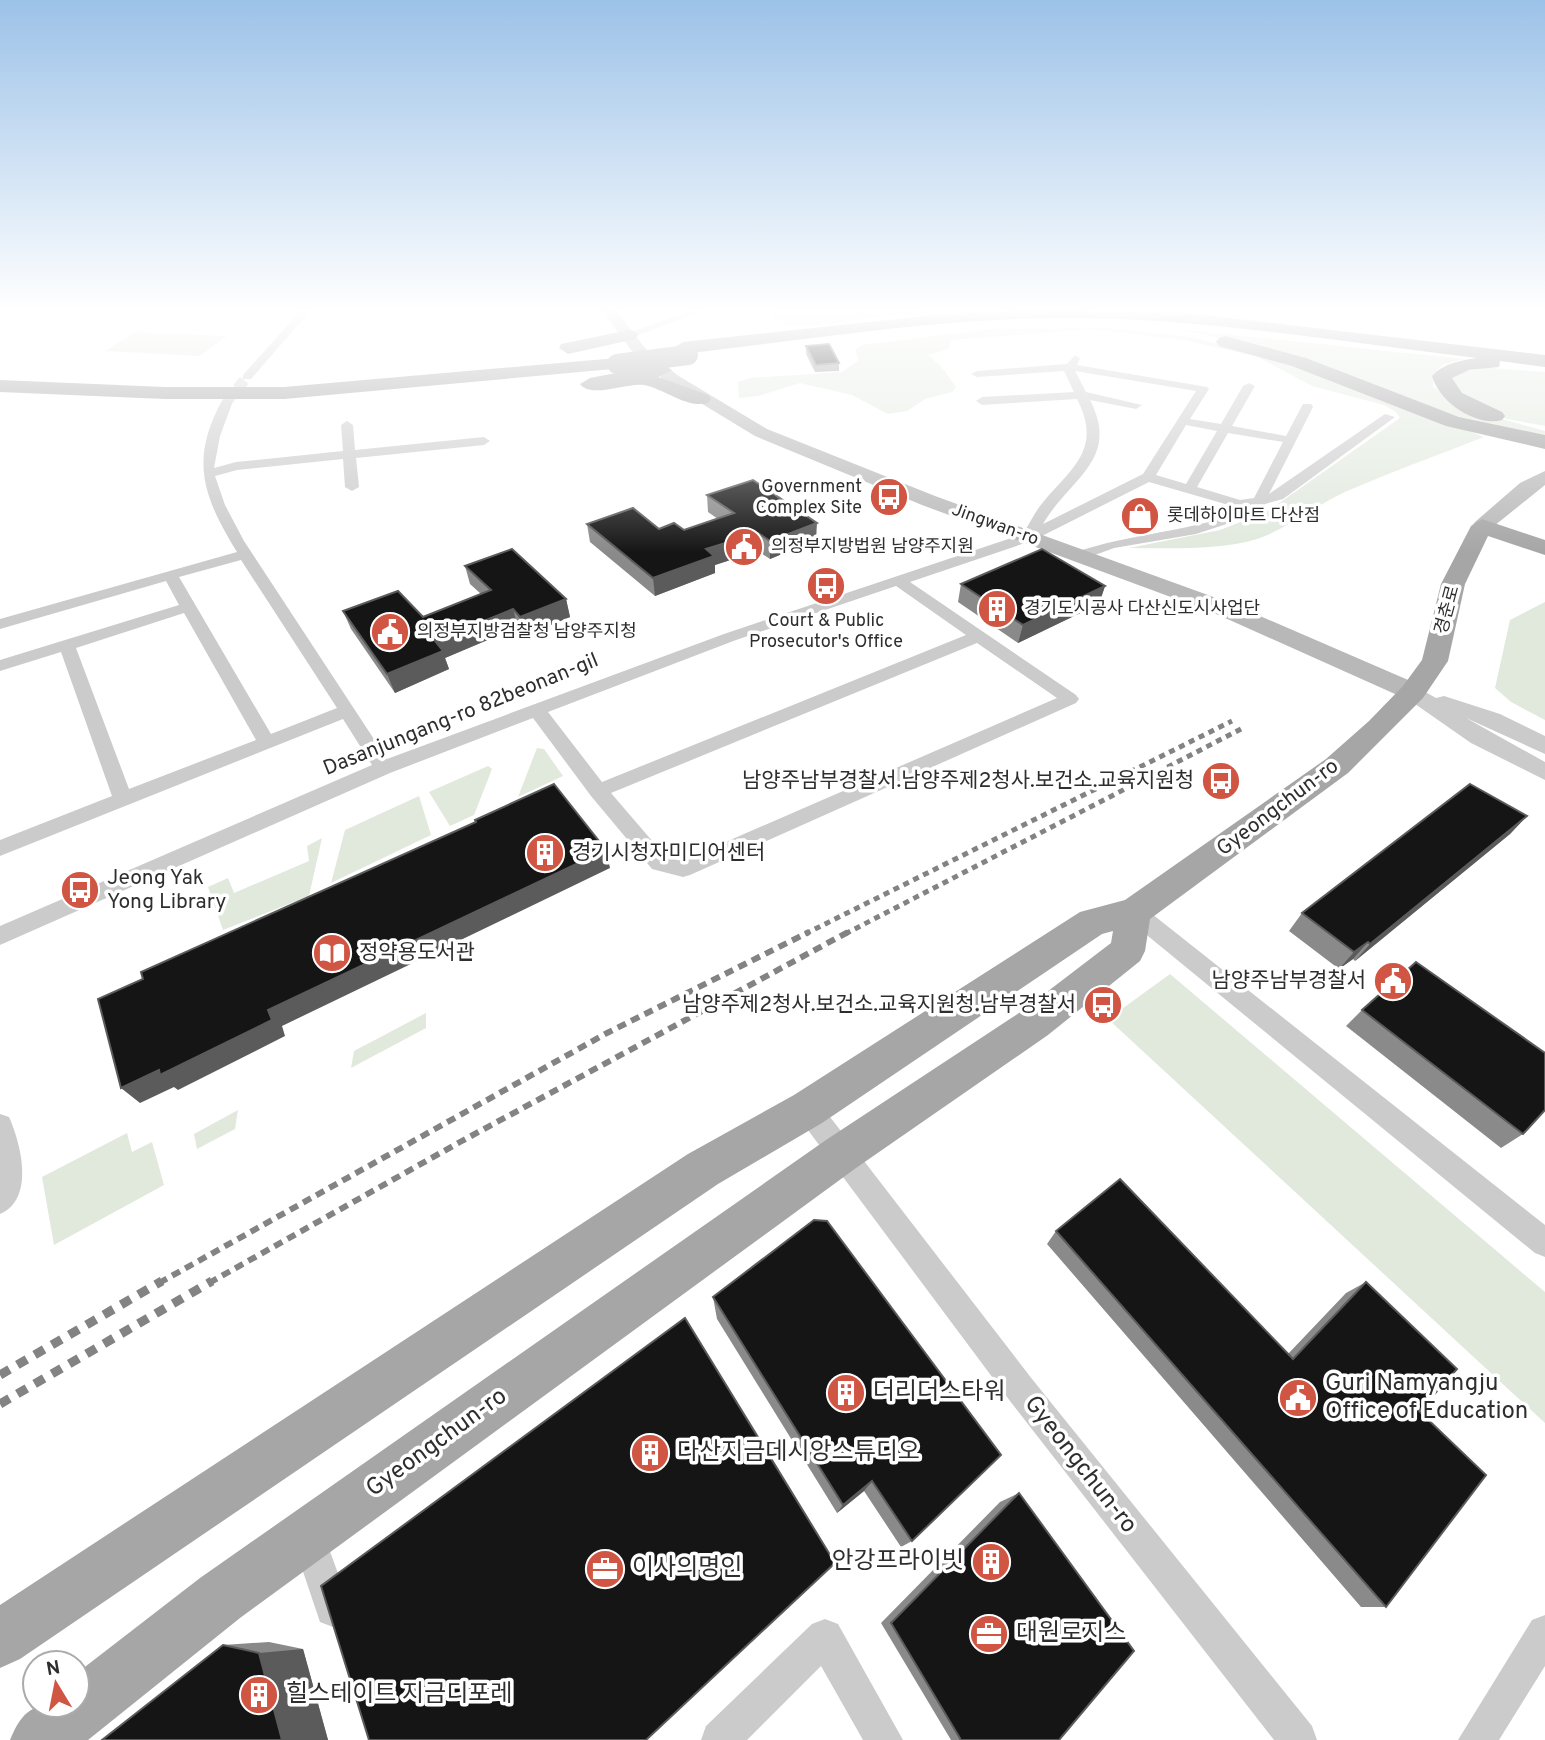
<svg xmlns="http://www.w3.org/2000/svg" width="1545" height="1740" viewBox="0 0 1545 1740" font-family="Overpass,'Noto Sans KR',sans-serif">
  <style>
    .green { fill: #e1e9dd }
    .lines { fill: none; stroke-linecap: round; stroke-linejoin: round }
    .minor-tunnel { stroke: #d5d5d5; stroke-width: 11; stroke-dasharray: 11 5; stroke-linecap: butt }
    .minor { fill: #cbcbcb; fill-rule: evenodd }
    .tertiary { fill: #cbcbcb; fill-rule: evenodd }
    .secondary { fill: #b8b8b8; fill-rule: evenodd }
    .primary { fill: #a6a6a6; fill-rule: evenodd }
    .trunk { fill: #9e9e9e; fill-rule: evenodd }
    .rail-far2 { stroke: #838383; stroke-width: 5; stroke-dasharray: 6 5; stroke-linecap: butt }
    .rail-far1 { stroke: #838383; stroke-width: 6; stroke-dasharray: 9 6; stroke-linecap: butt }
    .rail { stroke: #838383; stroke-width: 9; stroke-dasharray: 11 9; stroke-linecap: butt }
    .trunk-bridge { stroke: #9e9e9e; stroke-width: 20 }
    .wall { fill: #8a8a8a }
    .shaded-wall { fill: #5b5b5b }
    .building { fill: #151515; stroke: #5b5b5b; stroke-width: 2 }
    .labels { text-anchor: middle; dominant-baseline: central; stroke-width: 7; stroke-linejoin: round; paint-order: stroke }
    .far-poi-label { font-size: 18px; fill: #2e2e2e; stroke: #fff; text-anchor: start }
    .far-street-label { font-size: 18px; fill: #2e2e2e; stroke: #fff }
    .street-label { font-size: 21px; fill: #2e2e2e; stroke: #fff }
    .poi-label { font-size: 21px; fill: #2e2e2e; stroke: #fff; text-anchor: end }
    .near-poi-label { font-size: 24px; fill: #2e2e2e; stroke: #fff; text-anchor: start }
    .near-street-label { font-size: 24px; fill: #2e2e2e; stroke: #fff }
  </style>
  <rect width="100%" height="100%" fill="#fff"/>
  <g class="green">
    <path d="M771 310H931L810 326H788L773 317Z"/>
    <path d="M1105 328 1191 337 1299 364 1484 437C1438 455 1391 472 1345 492 1310 508 1280 536 1241 543 1204 550 1166 548 1129 548L1220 530 1268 511 1400 418 1396 412 1384 405 1312 386 1258 357 1184 340 1093 329 952 340 949 349 928 355 941 366 956 387 952 392 925 399 907 411 888 414 852 395 800 383 758 396 739 398 738 382 750 378 842 372 859 360 855 350 862 345 991 329Z"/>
    <path d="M1177 329 1464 359 1444 364 1433 374V387L1467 409 1545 431V435L1460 417 1267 348Z"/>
    <path d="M135 332 227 336 200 356 105 351Z"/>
    <path d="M1490 368 1545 372V426L1507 419 1479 409 1461 399 1450 380 1460 372Z"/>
    <path d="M1545 602V720L1511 702 1495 688 1510 620Z"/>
    <path d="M537 748 544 749 563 776 518 797Z"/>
    <path d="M488 766 492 769 474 815 450 826 429 792Z"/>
    <path d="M419 796 431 835 331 883 345 830Z"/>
    <path d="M322 838 309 896 223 930 208 887 228 878 234 893 309 861 307 846Z"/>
    <path d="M1170 974 1545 1292V1423L1108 1019Z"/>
    <path d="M426 1013V1028L351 1068 354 1051Z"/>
    <path d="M238 1110 235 1129 197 1149 194 1134Z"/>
    <path d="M127 1133 132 1152 152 1142 164 1185 54 1245 42 1177Z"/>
  </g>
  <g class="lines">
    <path class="minor-tunnel" d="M227 401 247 377"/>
    <g class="minor">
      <path d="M301 310H311L251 379H243V375Z"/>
      <path d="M691 310H705L633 337 624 335Z"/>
      <path d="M1075 355 1080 358 1077 365 1207 387 1209 389 1190 419 1221 424 1243 386 1249 383 1255 386 1232 426 1286 436 1303 404H1311L1313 407 1269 494 1385 414 1395 417 1283 499 1265 504 1260 513 1196 534 1114 548 1084 559H1074V553C1131 532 1195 533 1250 507L1239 508 1149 482 1034 540 910 582 1076 695 1079 699 1076 703 690 875 683 877 652 869 591 796 533 718 390 773 0 945V926L372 765 343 719 0 856V840L112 796 61 652 0 671V660L179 605 166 581 0 629V619L237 552C203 497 189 459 223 399L233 401 220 436 214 468 236 462 343 451 341 425 347 421 353 425 355 450 484 437 490 441 484 445 356 458 359 487 352 491 345 487 343 459 237 470 215 476 225 505 244 541 387 759 724 634 1023 534C1030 523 1035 511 1044 501 1074 466 1102 448 1077 399L982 405 976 401 982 397 1074 392 1064 371 977 377 971 374 977 371 1067 364ZM1075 371 1196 391 1143 474 1043 524C1069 479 1121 460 1090 400L1136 409 1142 405 1086 392ZM1186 425 1217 431 1186 484 1156 475ZM1228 433 1283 442 1254 498 1240 500 1197 487ZM241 560 337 708 271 734 179 577ZM896 586 966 635 602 782 548 712 736 640ZM184 613 256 740 129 789 76 648ZM977 643 1057 698 682 861 666 857 611 793Z"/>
      <path d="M1134 903 1142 906 1545 1225V1257L1535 1253 1126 918 1123 912 1126 906Z"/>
      <path d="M808 1097 817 1100 1032 1379 1312 1726 1317 1740H1274L1010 1401 799 1118 795 1109 799 1100Z"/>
      <path d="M0 1114 9 1117C21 1144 35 1199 0 1214Z"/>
      <path d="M308 1519 320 1524 351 1609 346 1622 333 1627 320 1622 291 1536 296 1524Z"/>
      <path d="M1545 1615V1666L1499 1740H1458L1532 1620Z"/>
      <path d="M825 1619 838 1624 903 1740H863L821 1666 747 1740H701L706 1726 812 1624Z"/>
    </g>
    <path class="tertiary" d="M1413 685 1436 698 1444 696 1500 714 1545 736V754L1466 718 1545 762V780L1471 743 1405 697 1402 692Z"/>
    <g class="secondary">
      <path d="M602 310H616L645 348 677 375 767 429 935 496 1230 603 1422 686 1425 692 1422 698H1404L1214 613 922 505 755 436 666 382 634 354Z"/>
      <path d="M1545 471V485L1489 530H1475L1472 526 1475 522 1520 483Z"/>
    </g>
    <path class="primary" d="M1482 519 1545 540V555L1488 536 1465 584 1448 661 1423 698 1348 773 1150 919 1145 951 1140 961 1048 1035 856 1168 240 1618 88 1740H10C26 1701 39 1705 77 1705V1673L200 1578 826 1140 1022 1011 1111 943 1113 931 1102 934 822 1123 718 1184 20 1659 0 1668V1605L688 1154 794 1095 1080 912 1125 900 1326 759 1369 721 1403 686 1422 660 1441 584 1471 526Z"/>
    <g class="trunk">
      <path d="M1035 310 1196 314 1545 355V367L1500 361 1499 367 1469 370 1452 378 1462 393 1502 412 1505 416 1502 420C1476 427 1439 402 1432 376 1442 364 1461 360 1477 358 1343 342 1209 319 1075 318 944 317 813 339 683 354L674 348 683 342 935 315Z"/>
      <path d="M629 330 635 331 638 335 635 339 568 354 559 348 561 344Z"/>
      <path d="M1225 336 1306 358 1459 417 1545 435V449L1446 426 1292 366 1219 346 1216 342 1219 338Z"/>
      <path d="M617 358 624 360 627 364 624 368 284 399H165L0 392V380L165 387H284Z"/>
      <path d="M662 364 672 370 658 377 708 395 711 399 708 403C687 409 665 389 644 385 628 382 591 399 580 384L590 378Z"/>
    </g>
    <g class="rail-far2">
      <path d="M805 934 1232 721"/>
      <path d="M845 934 1241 729"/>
    </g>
    <g class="rail-far1">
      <path d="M159 1283 607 1033 809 932"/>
      <path d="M209 1283 460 1142 848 932"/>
    </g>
    <g class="rail">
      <path d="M0 1375 162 1281"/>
      <path d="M0 1404 212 1281"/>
    </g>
    <path class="trunk-bridge" d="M617 364 688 355"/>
  </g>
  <g class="wall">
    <path d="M806 346 839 363V371L815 372 806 354Z"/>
    <path d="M707 495 816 540 770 559 758 551 715 565V573L655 596 590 542 587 524 684 530 718 519 708 512Z"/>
    <path d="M465 566 566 599 570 617 524 636 518 627 445 658 449 669 395 693 351 629 343 611 423 617 481 594 470 584Z"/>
    <path d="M961 584 1105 586 1099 604 1018 643 958 602Z"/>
    <path d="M1527 816 1510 834 1355 961 1353 959 1339 969 1289 931 1302 913Z"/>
    <path d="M1362 1010 1523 1134 1501 1148 1346 1026Z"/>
    <path d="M814 1220 912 1541 901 1547 864 1491 837 1513 717 1319 713 1297Z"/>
    <path d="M1056 1231 1288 1354 1346 1293 1366 1282 1419 1411 1386 1607H1361L1047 1244Z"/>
    <path d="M1019 1493 1059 1740H951L881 1623 1000 1502Z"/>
    <path d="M269 1642 303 1649 328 1740H102L223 1645Z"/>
  </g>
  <g class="shaded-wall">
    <path d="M817 523 816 540 770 559V541Z"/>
    <path d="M758 533V551L715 565V573L655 596 653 578 706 549Z"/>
    <path d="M1105 586 1099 604 1018 643 1023 625Z"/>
    <path d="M566 599 570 617 524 636 520 617Z"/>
    <path d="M513 609 518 627 445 658 449 669 395 693 387 674 435 641Z"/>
    <path d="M1527 816 1510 834 1355 961 1370 944Z"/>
    <path d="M606 850 610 868 282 1026 285 1036 178 1090 174 1087 140 1103 121 1088 268 1010Z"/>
    <path d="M1368 942 1353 959 1339 969 1354 952Z"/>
    <path d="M872 1481 864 1491 837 1513 843 1505Z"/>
    <path d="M303 1649 328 1740H282L259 1653Z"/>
  </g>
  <g class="building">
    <path d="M829 344 839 363 816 365 806 346Z"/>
    <path d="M753 480 817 523 770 541 758 533 706 549 714 556 653 578 587 524 633 508 659 529 674 523 684 530 734 513 707 495Z"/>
    <path d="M512 549 566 599 520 617 513 609 435 641 443 651 387 674 343 611 398 591 423 617 491 590 465 566Z"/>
    <path d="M1042 549 1105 586 1023 625 961 584Z"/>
    <path d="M554 784 606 850 268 1010 272 1020 160 1075 159 1070 121 1088 98 999 143 979 141 972 476 822 475 820Z"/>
    <path d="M1470 784 1527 816 1370 944 1368 942 1354 952 1302 913Z"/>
    <path d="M1416 962 1545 1053V1110L1523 1134 1362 1010Z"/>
    <path d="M1120 1179 1293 1359 1366 1282 1457 1369 1419 1411 1486 1475 1386 1607 1056 1231Z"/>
    <path d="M814 1220 827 1221 1001 1455 912 1541 872 1481 843 1505 713 1297Z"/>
    <path d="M685 1318 835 1563 646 1740H369L321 1586Z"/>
    <path d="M1019 1493 1134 1651 1059 1740H961L891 1623Z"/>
    <path d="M223 1645 259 1653 282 1740H102Z"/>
  </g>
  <linearGradient id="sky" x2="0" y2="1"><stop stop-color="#9cc2e8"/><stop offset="0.56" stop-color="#fff"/><stop offset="1" stop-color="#fff" stop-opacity="0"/></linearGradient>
  <rect width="1545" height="553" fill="url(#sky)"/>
  <defs>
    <g id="bus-disc" transform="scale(2.0125)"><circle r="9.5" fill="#d15543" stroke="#fff"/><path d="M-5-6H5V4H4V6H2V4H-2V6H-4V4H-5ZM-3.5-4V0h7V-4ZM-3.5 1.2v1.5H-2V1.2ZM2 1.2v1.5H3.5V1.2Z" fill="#fff"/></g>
    <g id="shop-disc" transform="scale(2.0125)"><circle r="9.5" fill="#d15543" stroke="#fff"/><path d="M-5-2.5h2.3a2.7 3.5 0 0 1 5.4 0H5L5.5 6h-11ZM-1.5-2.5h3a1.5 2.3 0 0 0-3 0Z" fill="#fff"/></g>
    <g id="civic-disc" transform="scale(2.0125)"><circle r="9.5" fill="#d15543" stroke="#fff"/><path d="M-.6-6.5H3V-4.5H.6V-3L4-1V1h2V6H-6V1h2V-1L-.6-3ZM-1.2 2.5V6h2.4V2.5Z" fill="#fff"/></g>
    <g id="building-disc" transform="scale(2.0125)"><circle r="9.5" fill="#d15543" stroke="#fff"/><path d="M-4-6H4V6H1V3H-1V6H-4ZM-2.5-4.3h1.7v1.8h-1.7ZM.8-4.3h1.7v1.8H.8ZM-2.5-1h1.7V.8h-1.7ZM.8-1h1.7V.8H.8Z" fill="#fff"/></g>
    <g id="library-disc" transform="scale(2.0125)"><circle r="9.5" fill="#d15543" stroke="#fff"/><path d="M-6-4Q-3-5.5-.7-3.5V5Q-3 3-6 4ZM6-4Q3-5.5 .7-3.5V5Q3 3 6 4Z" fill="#fff"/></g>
    <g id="office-disc" transform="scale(2.0125)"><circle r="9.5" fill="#d15543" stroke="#fff"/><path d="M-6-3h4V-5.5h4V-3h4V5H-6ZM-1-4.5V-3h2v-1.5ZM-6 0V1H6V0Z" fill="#fff"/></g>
  </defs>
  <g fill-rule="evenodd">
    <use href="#bus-disc" x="889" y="497"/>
    <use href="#shop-disc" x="1140" y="516"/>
    <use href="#civic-disc" x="744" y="547"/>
    <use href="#bus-disc" x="826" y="586"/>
    <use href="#building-disc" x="997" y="609"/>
    <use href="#civic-disc" x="390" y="632"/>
    <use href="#bus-disc" x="1221" y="781"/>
    <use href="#building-disc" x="545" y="853"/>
    <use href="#bus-disc" x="80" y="890"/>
    <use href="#library-disc" x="332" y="953"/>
    <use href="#civic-disc" x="1393" y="981"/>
    <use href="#bus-disc" x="1103" y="1005"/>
    <use href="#building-disc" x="846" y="1393"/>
    <use href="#civic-disc" x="1298" y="1398"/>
    <use href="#building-disc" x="650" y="1453"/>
    <use href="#building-disc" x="991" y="1562"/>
    <use href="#office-disc" x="605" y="1569"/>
    <use href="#office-disc" x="989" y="1634"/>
    <use href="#building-disc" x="259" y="1695"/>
  </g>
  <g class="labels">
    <g class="far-poi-label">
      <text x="862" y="487" text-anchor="end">Government<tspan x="862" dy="21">Complex Site</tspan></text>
      <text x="1167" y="516">롯데하이마트 다산점</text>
      <text x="771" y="547">의정부지방법원 남양주지원</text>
      <text x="1024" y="609">경기도시공사 다산신도시사업단</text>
      <text x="826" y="621" text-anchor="middle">Court &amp; Public<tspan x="826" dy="21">Prosecutor's Office</tspan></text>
      <text x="417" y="632">의정부지방검찰청 남양주지청</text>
    </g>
    <g class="far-street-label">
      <text transform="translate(995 525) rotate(20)">Jingwan-ro</text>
      <text transform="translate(1448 610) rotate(-75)">경춘로</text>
    </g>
    <g class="street-label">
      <text transform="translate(461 715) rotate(-22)">Dasanjungang-ro 82beonan-gil</text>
      <text transform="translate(1278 808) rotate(-37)">Gyeongchun-ro</text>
    </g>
    <g class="poi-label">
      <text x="1194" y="781">남양주남부경찰서.남양주제2청사.보건소.교육지원청</text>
      <text x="572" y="853" text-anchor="start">경기시청자미디어센터</text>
      <text x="107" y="878" text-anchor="start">Jeong Yak<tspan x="107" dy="24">Yong Library</tspan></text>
      <text x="359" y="953" text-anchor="start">정약용도서관</text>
      <text x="1366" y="981">남양주남부경찰서</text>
      <text x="1076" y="1005">남양주제2청사.보건소.교육지원청.남부경찰서</text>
    </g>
    <g class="near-poi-label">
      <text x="1325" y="1384">Guri Namyangju<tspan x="1325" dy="28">Office of Education</tspan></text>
      <text x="873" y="1393">더리더스타워</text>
      <text x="677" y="1453">다산지금데시앙스튜디오</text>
      <text x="964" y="1562" text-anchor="end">안강프라이빗</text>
      <text x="632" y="1569">이사의명인</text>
      <text x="1016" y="1634">대원로지스</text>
      <text x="286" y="1695">힐스테이트 지금디포레</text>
    </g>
    <g class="near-street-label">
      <text transform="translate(437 1443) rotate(-36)">Gyeongchun-ro</text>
      <text transform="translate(1080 1465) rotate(52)">Gyeongchun-ro</text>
    </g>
  </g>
  <g transform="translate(56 1684) rotate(350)"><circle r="33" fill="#ffffff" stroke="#ababab" stroke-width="2"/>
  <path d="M0-5L12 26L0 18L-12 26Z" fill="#d15543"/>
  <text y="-10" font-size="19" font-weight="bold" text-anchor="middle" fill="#2e2e2e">N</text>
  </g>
</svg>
